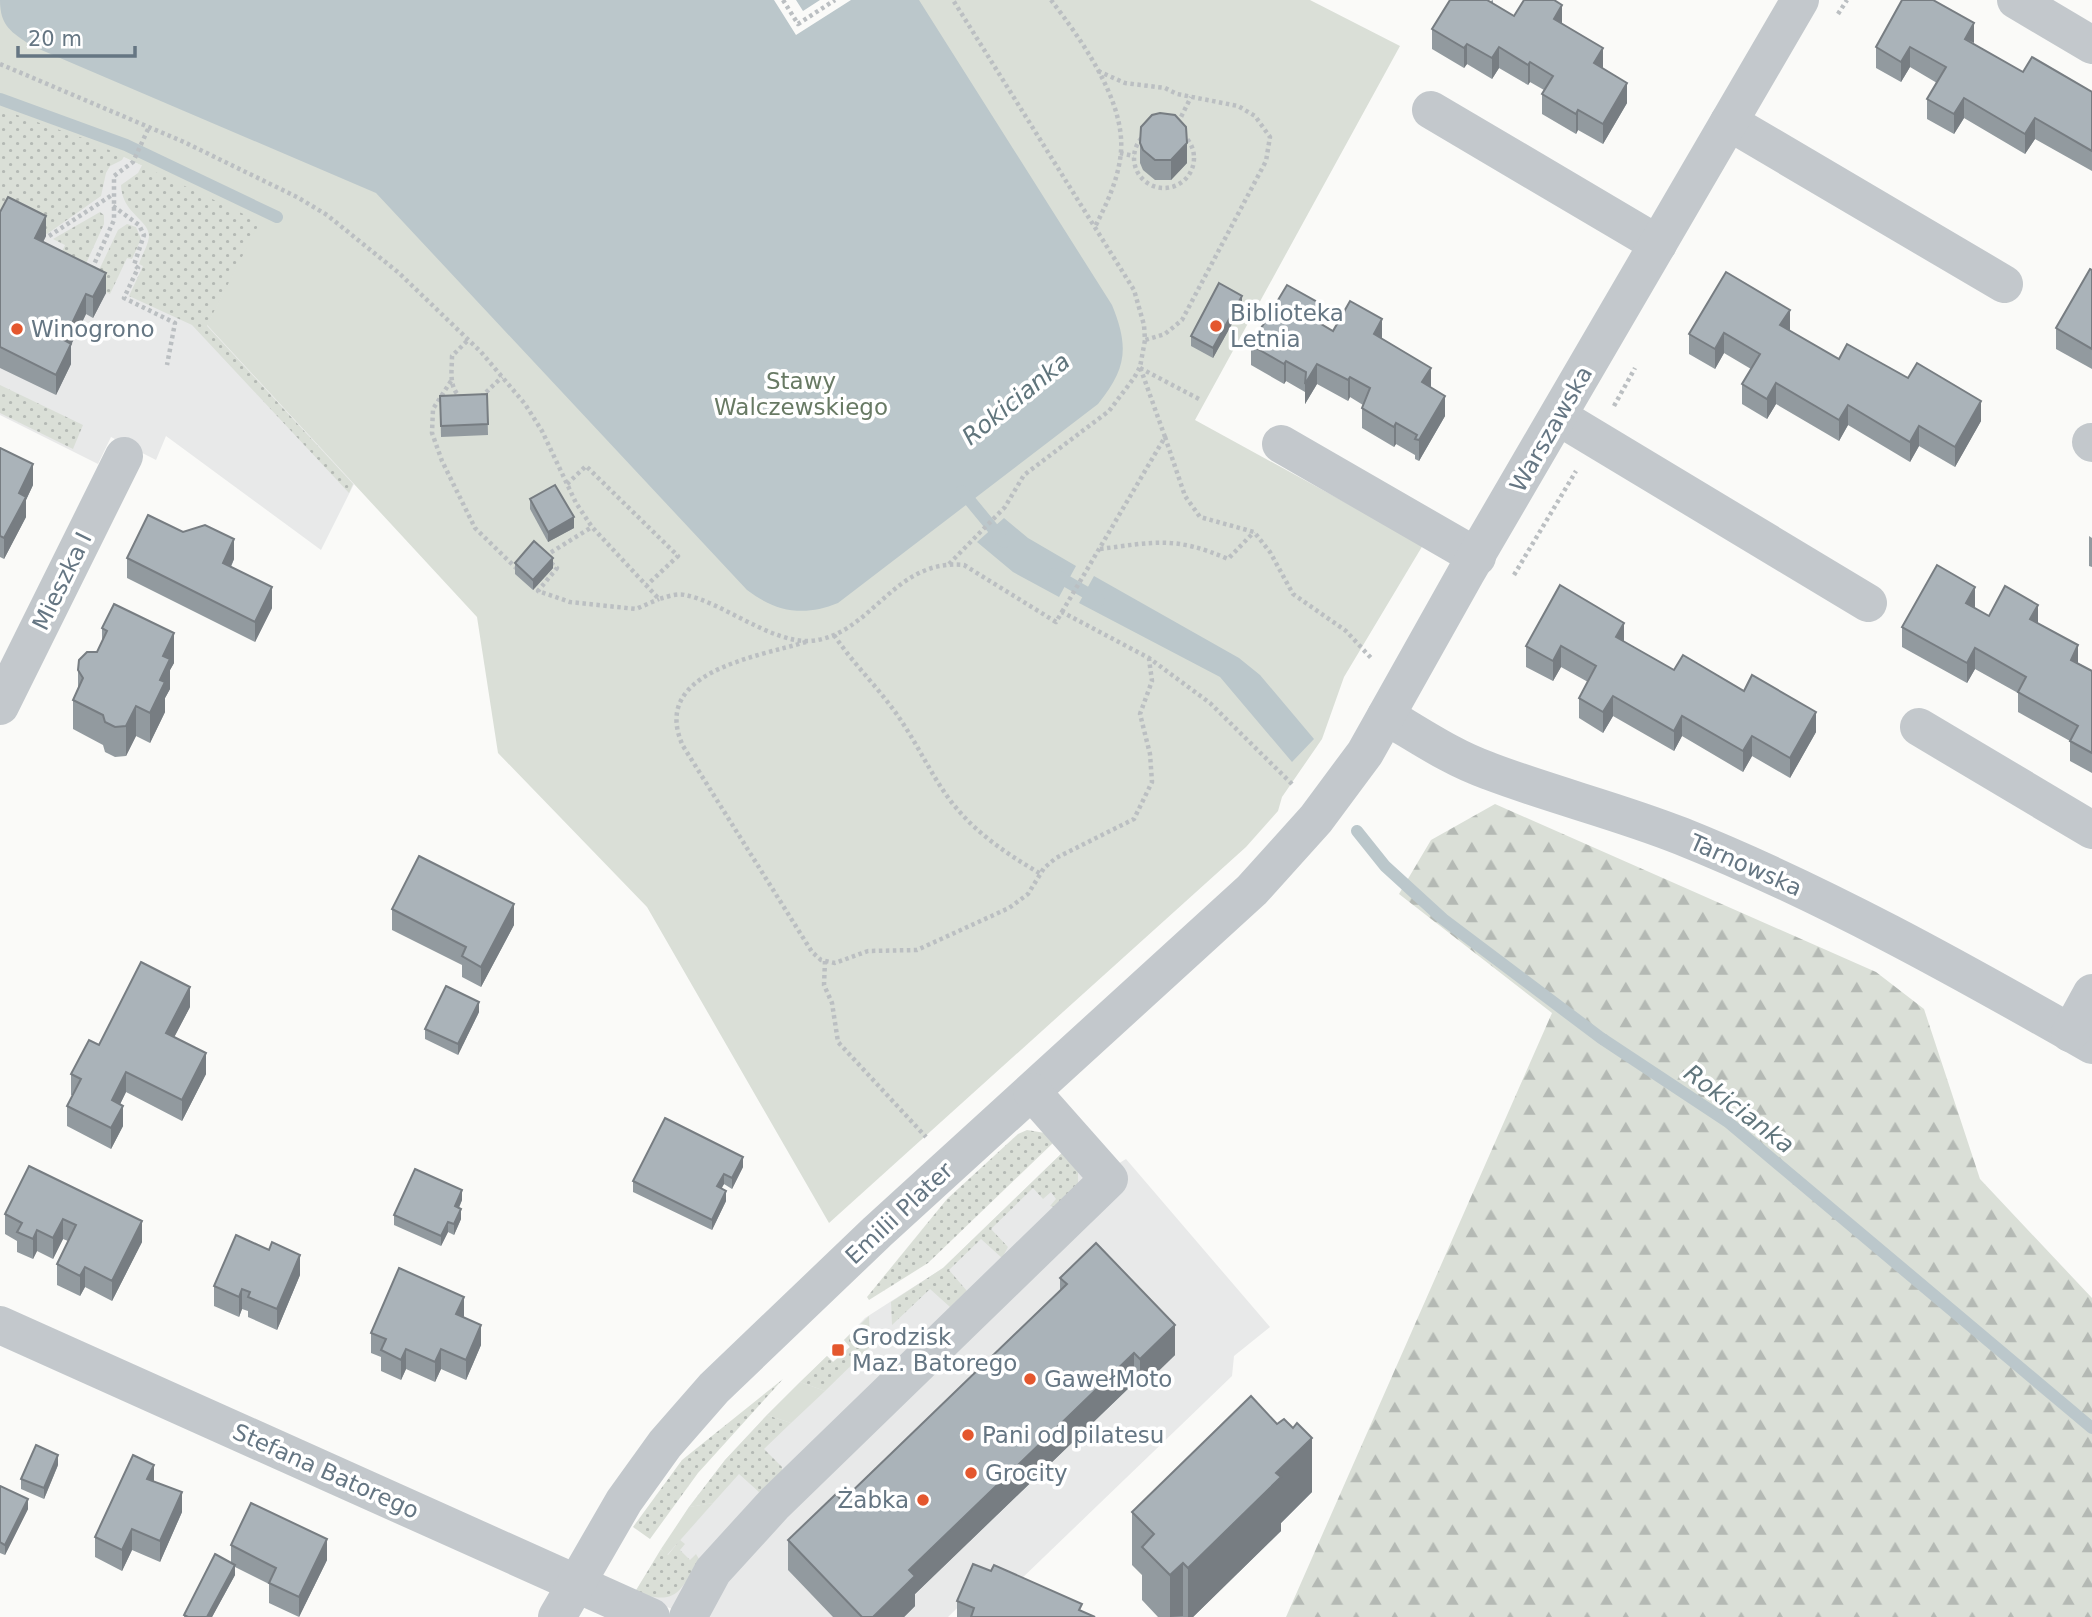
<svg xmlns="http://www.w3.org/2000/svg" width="2092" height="1617" viewBox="0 0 2092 1617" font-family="'DejaVu Sans',sans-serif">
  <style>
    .built { fill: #e8e9e9 }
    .grass { fill: url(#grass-dots) }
    .forest { fill: url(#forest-firs) }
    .green { fill: #dadfd7 }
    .water { fill: #bbc7cb }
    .pier { fill: #fafaf8 }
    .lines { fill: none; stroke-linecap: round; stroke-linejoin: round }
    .stream { stroke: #bbc7cb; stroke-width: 12 }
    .path { stroke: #bbbfc2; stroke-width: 4.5; stroke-dasharray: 3.5 3.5; stroke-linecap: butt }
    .minor { stroke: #c3c8cc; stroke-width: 38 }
    .wall { fill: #929a9f }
    .shaded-wall { fill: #777d82 }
    .building { fill: #aab3b9; stroke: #777d82; stroke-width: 2 }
    .poi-dot { fill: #e4572e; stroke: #fff; stroke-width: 2.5 }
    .labels { text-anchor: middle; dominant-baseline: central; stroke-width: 7; stroke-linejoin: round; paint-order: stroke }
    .poi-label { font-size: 23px; fill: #657683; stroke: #fff; text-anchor: start }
    .park-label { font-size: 23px; fill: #687a64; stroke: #fff }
    .street-label { font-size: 23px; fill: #657683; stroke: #fff }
    .water-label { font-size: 24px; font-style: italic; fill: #60757c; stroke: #fff }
  </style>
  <defs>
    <pattern id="grass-dots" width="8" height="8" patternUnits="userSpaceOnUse" patternTransform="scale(1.75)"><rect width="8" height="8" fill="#dadfd7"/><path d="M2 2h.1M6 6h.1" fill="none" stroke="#b4b9b4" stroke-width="1.8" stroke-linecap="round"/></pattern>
    <pattern id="forest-firs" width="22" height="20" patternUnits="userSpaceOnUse" patternTransform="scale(1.75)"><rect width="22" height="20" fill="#dadfd7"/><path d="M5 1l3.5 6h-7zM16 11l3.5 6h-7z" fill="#b4b9b4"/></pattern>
  </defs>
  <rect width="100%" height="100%" fill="#fafaf8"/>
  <g class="built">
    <path d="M0 109 88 140 260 222 207 325 354 484 321 550 166 436 156 460 111 437 98 464 0 415Z"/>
    <path d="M1063 1152 1116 1165 1126 1159 1270 1327 1234 1356 1232 1376 1018 1582 995 1571 948 1617H689L635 1592 689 1507 725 1460 767 1415 827 1356 833 1362 850 1347 844 1340 865 1318 943 1268Z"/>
  </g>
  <g class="grass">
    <path d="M0 72 138 131 122 160 110 166 106 173 101 196 47 234 0 212Z"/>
    <path d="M156 138 261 222 207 326 353 484 349 493 192 325 129 296 143 266 139 264C142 255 148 245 149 237 150 220 122 214 121 185L138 173Z"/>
    <path d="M100 212 104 215V224L79 279 55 267 65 245 53 239Z"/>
    <path d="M127 224 136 227 141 239 132 259 127 258 110 294 92 285 118 230Z"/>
    <path d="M0 385 83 425 73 449 0 413Z"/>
    <path d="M1027 1130 1045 1133 1054 1142 928 1263 869 1300 867 1297 947 1199 1018 1134Z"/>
    <path d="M1063 1152 1078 1172V1183L1054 1207 1050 1206 1056 1199 1051 1192 1043 1199 1033 1188 991 1229 1008 1247 1002 1258 981 1239 949 1270 967 1291 950 1307 930 1289 892 1325 891 1302 943 1268Z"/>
    <path d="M869 1316 870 1347 825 1391 800 1382 827 1356 833 1362 850 1347 844 1340Z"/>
    <path d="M783 1379 698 1473 650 1539 633 1527 682 1460Z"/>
    <path d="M767 1415 791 1423 764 1449 782 1467V1473L759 1492 739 1474 713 1503 689 1507 725 1460Z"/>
    <path d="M680 1540 685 1544 680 1550 690 1560 696 1554 699 1559C680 1593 676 1606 635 1592L661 1549 668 1555Z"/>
  </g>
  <path class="forest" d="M1495 804 1876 972 1924 1009 1980 1179 2092 1298V1617H1286L1552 1013 1399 894 1431 840Z"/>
  <g class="green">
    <path d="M0 0H1310L1400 46 1195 420 1423 545 1344 677 1322 739 1282 797 1278 811 1246 847 829 1223 647 907 498 753 477 617 207 325 260 222 88 140 0 109Z"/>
    <path d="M800 1382 825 1391 791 1423 767 1415Z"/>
    <path d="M713 1503 667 1555 661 1549 689 1507Z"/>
  </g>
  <g class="water">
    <path d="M0 0H919L1112 305C1129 347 1127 368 1098 404L838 603C804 617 776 612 747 590L376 193 32 46C11 32 0 26 0 0Z"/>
    <path d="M1004 518 1028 538 1076 566 1059 597 1013 572 977 542Z"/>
    <path d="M1094 576 1239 658 1260 675 1314 739 1292 762 1220 677 1079 603Z"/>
  </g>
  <path class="pier" d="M774 0H796L803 11 820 0H851L796 35Z"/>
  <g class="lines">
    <g class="stream">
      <path d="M0 99 126 145 277 217"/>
      <path d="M962 491 1004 542"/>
      <path d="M1054 574 1099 600"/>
      <path d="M1357 831 1385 866 1443 919 1601 1038 1728 1122 2092 1428"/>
    </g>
    <g class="path">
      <path d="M783 0 798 24 835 0"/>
      <path d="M1051 0C1080 38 1125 100 1121 151 1119 178 1107 203 1095 227"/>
      <path d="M1838 14 1847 0"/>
      <path d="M0 64 184 142 297 197 327 215 399 273 481 352 525 404 542 431 576 503 592 527 659 599C667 597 676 593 685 595 722 602 771 643 810 641 872 636 893 558 964 565L1056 622 1062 612 1149 658 1210 703 1294 786"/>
      <path d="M1098 71 1125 83 1165 88 1177 94 1238 106 1255 116 1270 137 1266 161 1182 320 1165 334 1145 340"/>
      <path d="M1178 123 1191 97"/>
      <circle cx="1164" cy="158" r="30"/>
      <path d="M1120 153 1134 156"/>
      <path d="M113 206 139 225 144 235 134 265 138 268 124 298 175 323 167 365"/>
      <path d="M49 236 112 195"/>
      <path d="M92 269 114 220V176L133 162 149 127"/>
      <path d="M1140 368 1201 400"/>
      <path d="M451 381 433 409 432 433 442 461 475 528 516 568 518 566"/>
      <path d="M481 397 502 377"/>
      <path d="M462 398C448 389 452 371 452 356L468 340"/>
      <path d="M1614 406 1635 368"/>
      <path d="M1165 437 1185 496 1200 517 1254 532 1270 552 1293 594 1346 631 1372 659"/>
      <path d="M567 484 586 466 678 556 647 585"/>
      <path d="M1100 549C1155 542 1175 536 1228 559L1254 532"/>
      <path d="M545 556 592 527"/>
      <path d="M551 563 557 568 538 591 570 602 636 609 659 599"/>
      <path d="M949 564 1005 507 1024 475 1109 411 1134 378 1140 367 1145 340 1144 325 1134 290 953 0"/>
      <path d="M1514 575 1576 471"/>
      <path d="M1062 612 1165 437 1140 367"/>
      <path d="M834 635C854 665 880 689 900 719 917 744 930 772 947 796 971 830 1005 853 1041 874"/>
      <path d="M806 642C756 657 649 672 683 746L812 952 821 960 835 963 868 951 917 950 1009 908 1028 894 1044 868 1056 858 1134 819 1152 782 1150 754 1140 714 1152 681 1149 659"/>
      <path d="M825 961 824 985 832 1003 838 1042 926 1137"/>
    </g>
    <g class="minor">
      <path d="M2016 0 2092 45"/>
      <path d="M1431 110 1658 244"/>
      <path d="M1729 122 2004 284"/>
      <path d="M1559 417 1868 603"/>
      <path d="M2091 442 2092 443"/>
      <path d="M1281 444 1477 557"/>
      <path d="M0 706 124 456"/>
      <path d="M1386 716C1420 736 1452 758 1489 771 1552 795 1618 811 1681 836 1823 893 1959 969 2092 1045"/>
      <path d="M1919 727 2092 830"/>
      <path d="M2070 1033 2092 993"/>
      <path d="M0 1325 651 1617"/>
      <path d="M557 1617 624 1501 665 1444 714 1388 877 1232 1252 890 1316 819 1365 753 1466 573 1800 0"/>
      <path d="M688 1617 713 1571 775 1503 1109 1179 1032 1092"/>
    </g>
  </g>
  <g class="wall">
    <path d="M1493 0V4L1514 16 1562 24 1603 68 1627 103 1603 144 1578 130 1576 134 1542 114V94L1544 90 1530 82 1528 85 1499 68 1492 79 1467 64 1464 68 1432 49V29Z"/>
    <path d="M1973 44 2023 72 2092 92V171L2035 139 2025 154 1964 118 1954 134 1927 119V99L1937 83 1910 67 1901 82 1876 68V47Z"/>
    <path d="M1140 143 1187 163 1171 180H1155L1143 170 1140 163Z"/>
    <path d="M0 212 46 236 43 242 106 293 93 318 86 314 71 345V364L56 395 0 368Z"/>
    <path d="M2092 270V369L2056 349V328Z"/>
    <path d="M1242 306 1213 358 1191 346V336Z"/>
    <path d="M1319 323 1333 331 1382 339 1431 387 1445 416 1419 461 1415 459V455L1396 444 1394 447 1362 428V408L1363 405 1350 397 1348 401 1317 384 1305 404V392L1286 381 1284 384 1251 365V345Z"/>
    <path d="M1789 331 1839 359 1981 421 1955 467 1919 446 1910 462 1848 425 1839 441 1776 404 1767 419 1742 404V384L1751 369 1724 353 1715 369 1689 354V334Z"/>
    <path d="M487 394 488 435 441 437 440 396Z"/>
    <path d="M0 448 33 485 26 500V517L4 559 0 557Z"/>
    <path d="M530 499 574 528 548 542 530 509Z"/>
    <path d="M2089 536 2092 538V567L2089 566Z"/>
    <path d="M127 558 234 559 231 567 272 608 255 642 127 578Z"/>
    <path d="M515 563 553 568 533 590 515 574Z"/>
    <path d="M1975 608 1989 616 2038 624 2078 663 2092 671V773L2070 761V741L2018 712V693L1975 669 1967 683 1902 647V627Z"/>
    <path d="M102 628 174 663 170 670V689L165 698V712L150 743 136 736 126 756 115 757 105 752 103 745 73 729V700L78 690V670L97 652 102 642Z"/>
    <path d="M1624 642 1674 670 1816 732 1790 778 1752 756 1743 772 1682 736 1674 751 1613 716 1603 733 1579 718V698L1588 682 1561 667 1553 681 1526 667V646Z"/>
    <path d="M392 909 514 925 481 987 462 977V965L392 930Z"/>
    <path d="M190 1007 174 1037 206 1074 182 1121 126 1092 120 1104 123 1126 111 1149 67 1126V1106L73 1095H71V1074L99 1045Z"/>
    <path d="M479 1012 458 1055 425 1039V1029Z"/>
    <path d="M29 1166 142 1242 112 1301 85 1287 80 1296 57 1285V1264L68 1241 63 1239 53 1259 37 1251 33 1259 17 1252V1241L5 1234V1214Z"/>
    <path d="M743 1167 732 1189 724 1184 721 1188 726 1201 712 1230 633 1192V1181Z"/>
    <path d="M462 1200 459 1208 461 1219 454 1235 448 1232 441 1246 394 1225V1215Z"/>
    <path d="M300 1275 277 1330 248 1317V1311L242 1309 239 1317 214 1306V1286Z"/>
    <path d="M1060 1278 1175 1355 1140 1389 1134 1383 915 1594V1606L904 1617H833L788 1570V1540L842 1501 1060 1290Z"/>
    <path d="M464 1317 481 1345 466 1380 441 1369 435 1382 406 1369 401 1380 381 1371V1357L371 1353V1333Z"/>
    <path d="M58 1465 44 1499 21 1489V1479Z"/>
    <path d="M154 1481 182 1512 160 1562 132 1550 122 1571 95 1557V1537Z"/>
    <path d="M0 1486 28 1509 5 1555 0 1553Z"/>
    <path d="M1312 1492 1281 1523V1531L1193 1617H1158L1142 1600V1575L1132 1565V1512Z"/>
    <path d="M231 1545 327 1560 299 1617 269 1603V1584L235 1567V1575L212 1617H184V1615L231 1563Z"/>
    <path d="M957 1601 1082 1611 1095 1617H957Z"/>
  </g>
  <g class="shaded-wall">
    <path d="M1562 5V25L1554 19Z"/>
    <path d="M1974 23V43L1965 39Z"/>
    <path d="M1467 44V64L1464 68V48Z"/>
    <path d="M1499 47V68L1492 79V58Z"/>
    <path d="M1910 47V67L1901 82V62Z"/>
    <path d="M1603 48V68L1594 63Z"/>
    <path d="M1530 62V82L1528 85V65Z"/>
    <path d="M1627 83V103L1603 144V124Z"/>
    <path d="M1964 98V118L1954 134V114Z"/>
    <path d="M1578 110V130L1576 134V114Z"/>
    <path d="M2035 118V139L2025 154V134Z"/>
    <path d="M1187 143V163L1171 180V160Z"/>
    <path d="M46 216V236L35 258V238Z"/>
    <path d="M106 273V293L93 318V297Z"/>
    <path d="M86 294V314L71 345V364L56 395V375L64 340Z"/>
    <path d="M1242 296V306L1213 358V348Z"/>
    <path d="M1319 303V323L1311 318Z"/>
    <path d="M1790 310V330L1780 346V325Z"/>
    <path d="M1382 319V339L1374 334Z"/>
    <path d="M1724 333V353L1715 369V349Z"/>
    <path d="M1286 361V381L1284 384V364Z"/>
    <path d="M1317 364V384L1305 404V384Z"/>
    <path d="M1431 368V388L1422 382Z"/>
    <path d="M1350 377V397L1348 401V380Z"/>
    <path d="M1776 383V404L1767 419V399Z"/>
    <path d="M1445 396V416L1419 461V440Z"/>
    <path d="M1981 401V421L1955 467V447Z"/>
    <path d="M1848 405V425L1839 441V420Z"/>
    <path d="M1396 423V444L1394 447V427Z"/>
    <path d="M1919 426V446L1910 462V442Z"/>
    <path d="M33 464V485L26 500V517L4 559V538L19 493Z"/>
    <path d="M574 517V528L548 542V532Z"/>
    <path d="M234 539V559L223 583V563Z"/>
    <path d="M553 558V568L533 590V580Z"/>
    <path d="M272 587V608L255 642V622Z"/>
    <path d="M1975 587V608L1966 603Z"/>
    <path d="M2038 605V625L2030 619Z"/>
    <path d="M1624 623V643L1616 637Z"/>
    <path d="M174 633V663L170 670V689L165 698V712L150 743V713L160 680 163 656Z"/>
    <path d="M2078 645V665L2071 660Z"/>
    <path d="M1561 646V667L1553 681V661Z"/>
    <path d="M1975 648V669L1967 683V663Z"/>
    <path d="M1613 696V716L1603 733V712Z"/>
    <path d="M136 706V736L126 756V726Z"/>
    <path d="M1816 712V732L1790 778V758Z"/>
    <path d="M1682 716V736L1674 751V731Z"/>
    <path d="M1752 736V756L1743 772V751Z"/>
    <path d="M514 904V925L481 987V967Z"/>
    <path d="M190 987V1007L166 1053V1033Z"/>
    <path d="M479 1002V1012L458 1055V1044Z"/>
    <path d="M206 1053V1074L182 1121V1100Z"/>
    <path d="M126 1072V1092L112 1121V1100Z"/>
    <path d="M123 1106V1126L111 1149V1128Z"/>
    <path d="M743 1157V1167L732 1189V1178Z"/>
    <path d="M724 1174V1184L717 1197V1186Z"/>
    <path d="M462 1190V1200L455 1216V1206Z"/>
    <path d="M726 1191V1201L712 1230V1220Z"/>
    <path d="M461 1209V1219L454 1235V1224Z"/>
    <path d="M63 1219V1239L53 1259V1238Z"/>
    <path d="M142 1221V1242L112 1301V1281Z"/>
    <path d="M448 1222V1232L441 1246V1236Z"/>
    <path d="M37 1230V1251L33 1259V1239Z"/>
    <path d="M300 1255V1275L277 1330V1309Z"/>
    <path d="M85 1267V1287L80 1296V1276Z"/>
    <path d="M242 1289V1309L239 1317V1297Z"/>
    <path d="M464 1297V1317L456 1314Z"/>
    <path d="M481 1325V1345L466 1380V1360Z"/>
    <path d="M1175 1325V1355L1140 1389V1359Z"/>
    <path d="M406 1349V1369L401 1380V1360Z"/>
    <path d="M441 1349V1369L435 1382V1362Z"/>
    <path d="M1134 1353V1383L915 1594V1606L904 1617H873L909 1570Z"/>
    <path d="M1312 1438V1492L1281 1523V1531L1193 1617H1188V1568L1276 1473Z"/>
    <path d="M58 1455V1465L44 1499V1488Z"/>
    <path d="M154 1465V1485L147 1479Z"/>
    <path d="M182 1492V1512L160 1562V1541Z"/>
    <path d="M28 1499V1509L5 1555V1545Z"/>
    <path d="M132 1529V1550L122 1571V1550Z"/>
    <path d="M327 1539V1560L299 1617V1597Z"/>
    <path d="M1183 1563V1616L1170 1617V1575Z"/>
    <path d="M235 1565V1575L212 1617H207Z"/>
  </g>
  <g class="building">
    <path d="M1450 0H1487L1514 16 1524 0H1554L1562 5 1554 19 1603 48 1594 63 1627 83 1603 124 1578 110 1576 114 1542 94 1553 76 1530 62 1528 65 1499 47 1492 58 1467 44 1464 48 1432 29Z"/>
    <path d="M1902 0H1933L1974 23 1965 39 2023 72 2032 57 2092 92V151L2035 118 2025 134 1964 98 1954 114 1927 99 1946 67 1910 47 1901 62 1876 47Z"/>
    <path d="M1160 113 1175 115 1186 127 1187 143 1171 160H1155L1143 150 1140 143 1141 127 1152 115Z"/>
    <path d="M8 197 46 216 35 238 106 273 93 297 86 294 64 340 71 344 56 375 0 347V212Z"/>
    <path d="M2090 269 2092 270V349L2056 328Z"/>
    <path d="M1726 272 1790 310 1780 325 1839 359 1847 344 1908 378 1917 363 1981 401 1955 447 1919 426 1910 442 1848 405 1839 420 1776 383 1767 399 1742 384 1760 354 1724 333 1715 349 1689 334Z"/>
    <path d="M1219 283 1242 296 1213 348 1191 336Z"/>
    <path d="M1287 285 1319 303 1311 318 1333 331 1350 301 1382 319 1374 334 1431 368 1422 382 1445 396 1419 440 1415 439 1417 435 1396 423 1394 427 1362 408 1370 388 1350 377 1348 380 1317 364 1305 384 1306 372 1286 361 1284 364 1251 345Z"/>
    <path d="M487 394 488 424 441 426 440 396Z"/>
    <path d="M0 448 33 464 19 493 26 497 4 538 0 536Z"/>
    <path d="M555 485 574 517 548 532 530 499Z"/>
    <path d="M148 515 183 532 205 525 234 539 223 563 272 587 255 622 127 558Z"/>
    <path d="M534 541 553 558 533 580 515 563Z"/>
    <path d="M1937 565 1975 587 1966 603 1989 616 2005 586 2038 605 2030 619 2078 645 2071 660 2092 671V753L2070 741 2078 726 2018 692 2026 677 1975 648 1967 663 1902 627Z"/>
    <path d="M1560 585 1624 623 1616 637 1674 670 1683 655 1744 691 1752 675 1816 712 1790 758 1752 736 1743 751 1682 716 1674 731 1613 696 1603 712 1579 698 1596 666 1561 646 1553 661 1526 646Z"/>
    <path d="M114 604 174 633 163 656 170 659 160 680 165 682 150 713 136 706 126 726 115 727 105 722 103 715 73 700 83 678 78 670 79 660 87 652H97L107 631 102 628Z"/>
    <path d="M419 856 514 904 481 967 462 956 466 947 392 909Z"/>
    <path d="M141 962 190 987 166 1033 206 1053 182 1100 126 1072 112 1100 123 1106 111 1128 67 1106 81 1079 71 1074 89 1040 99 1045Z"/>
    <path d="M446 986 479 1002 458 1044 425 1029Z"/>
    <path d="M665 1118 743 1157 732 1178 724 1174 717 1186 726 1191 712 1220 633 1181Z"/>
    <path d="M29 1166 142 1221 112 1281 85 1267 80 1276 57 1264 76 1225 63 1219 53 1238 37 1230 33 1239 17 1232 22 1223 5 1214Z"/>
    <path d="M415 1169 462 1190 455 1206 461 1209 454 1224 448 1222 441 1236 394 1215Z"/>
    <path d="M236 1235 269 1250 272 1242 300 1255 277 1309 248 1297 250 1292 242 1289 239 1297 214 1286Z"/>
    <path d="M1096 1243 1175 1325 1140 1359 1134 1353 909 1570 915 1576 873 1617H862L788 1540 836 1494 842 1501 957 1390 1067 1284 1060 1278Z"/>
    <path d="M399 1268 464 1297 456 1314 481 1325 466 1360 441 1349 435 1362 406 1349 401 1360 381 1350 386 1339 371 1333Z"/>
    <path d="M1251 1396 1277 1424 1284 1419 1293 1428 1297 1423 1312 1438 1276 1473 1281 1477 1188 1568 1183 1563 1170 1575 1142 1547 1154 1534 1132 1512Z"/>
    <path d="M36 1445 58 1455 44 1488 21 1479Z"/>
    <path d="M133 1455 154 1465 147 1479 182 1492 160 1541 132 1529 122 1550 95 1537Z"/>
    <path d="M0 1486 28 1499 5 1545 0 1542Z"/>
    <path d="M251 1503 327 1539 299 1597 269 1583 276 1568 231 1545Z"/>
    <path d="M215 1554 235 1565 207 1617H188L184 1615Z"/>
    <path d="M973 1564 991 1571 994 1565 1082 1604 1079 1610 1095 1617H971L974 1608 957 1601Z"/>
  </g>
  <g class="poi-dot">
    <circle cx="1216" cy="326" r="7"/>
    <circle cx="17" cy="329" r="7"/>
    <rect x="831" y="1343" width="14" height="14" rx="3.5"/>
    <circle cx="1030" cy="1379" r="7"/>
    <circle cx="968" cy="1435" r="7"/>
    <circle cx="971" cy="1473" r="7"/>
    <circle cx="923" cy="1500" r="7"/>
  </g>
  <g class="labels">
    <g class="poi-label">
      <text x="1230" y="313">Biblioteka<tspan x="1230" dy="26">Letnia</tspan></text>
      <text x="31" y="329">Winogrono</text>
      <text x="852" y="1337">Grodzisk<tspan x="852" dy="26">Maz. Batorego</tspan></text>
      <text x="1044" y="1379">GawełMoto</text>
      <text x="982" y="1435">Pani od pilatesu</text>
      <text x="985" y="1473">Grocity</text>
      <text x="909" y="1500" text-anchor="end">Żabka</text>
    </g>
    <g class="park-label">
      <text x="801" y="381">Stawy<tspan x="801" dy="26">Walczewskiego</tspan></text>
    </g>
    <g class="street-label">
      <text transform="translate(1551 429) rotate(-60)">Warszawska</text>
      <text transform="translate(62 581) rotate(-64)">Mieszka I</text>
      <text transform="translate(1746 865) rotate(24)">Tarnowska</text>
      <text transform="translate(899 1213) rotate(-43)">Emilii Plater</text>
      <text transform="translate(326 1471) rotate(24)">Stefana Batorego</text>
    </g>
    <g class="water-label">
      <text transform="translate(1016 399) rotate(-39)">Rokicianka</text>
      <text transform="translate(1739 1109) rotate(37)">Rokicianka</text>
    </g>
  </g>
  <path d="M18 46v10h117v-10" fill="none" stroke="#657683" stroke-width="3.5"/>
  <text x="28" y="46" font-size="21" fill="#657683" stroke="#ffffff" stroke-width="5" paint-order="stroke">20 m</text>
</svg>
